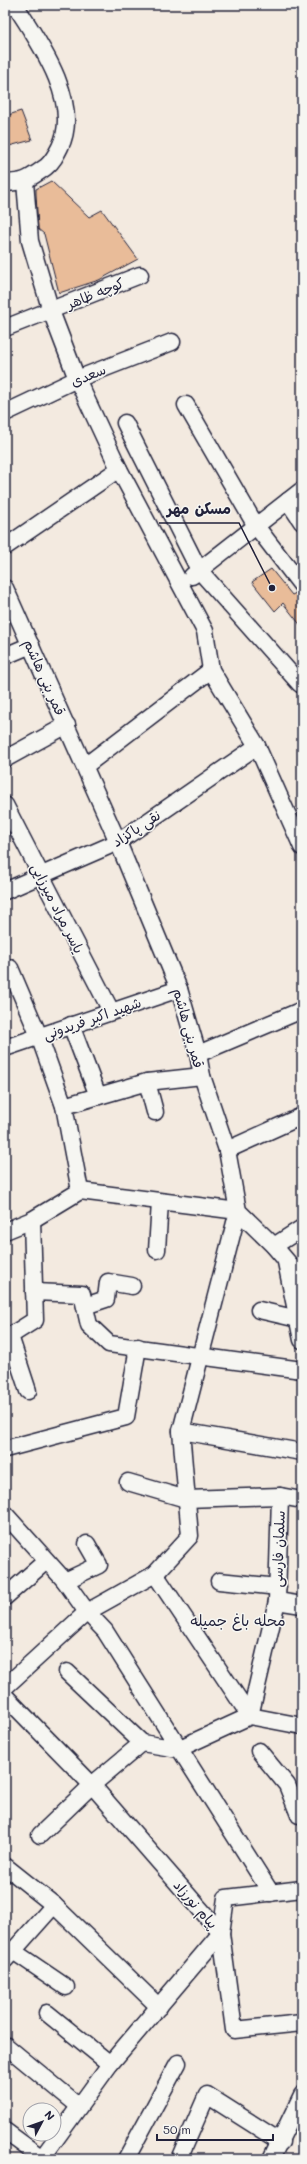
<svg xmlns="http://www.w3.org/2000/svg" width="307" height="2164" viewBox="0 0 307 2164" font-family="Mali,'Playpen Sans Arabic',sans-serif">
  <style>
    .building { fill: #e9bc99; stroke: #22223b }
    .lines { fill: none; stroke-linecap: round; stroke-linejoin: round }
    .minor-casing { stroke: #22223b; stroke-width: 19 }
    .minor { stroke: #f6f6f2; stroke-width: 16 }
    .labels { text-anchor: middle; dominant-baseline: central; stroke-width: 3; stroke-linejoin: round; paint-order: stroke }
    .street-label { font-size: 14px; fill: #22223b; stroke: #f6f6f2 }
    .neighbourhood-label { font-size: 15px; fill: #22223b; stroke: #f6f6f2 }
    .leader { fill: none; stroke: #22223b; stroke-width: 1.5 }
    .callout-dot { fill: #22223b; stroke: #f6f6f2; stroke-width: 1.5 }
    .callout-label { font-size: 15px; text-anchor: middle; font-weight: bold; fill: #22223b; stroke: #f6f6f2; stroke-width: 3; stroke-linejoin: round; paint-order: stroke }
  </style>
  <rect width="100%" height="100%" fill="#f3eae0"/>
  <filter id="ink" filterUnits="userSpaceOnUse"><feTurbulence type="fractalNoise" baseFrequency=".025" numOctaves="2"/><feDisplacementMap in="SourceGraphic" scale="8" xChannelSelector="R" yChannelSelector="G"/><feConvolveMatrix kernelMatrix="1 2 1 2 8 2 1 2 1" color-interpolation-filters="sRGB"/></filter>
  <g filter="url(#ink)">
    <g class="building">
      <path d="M21 111 32 140 5 147V116Z"/>
      <path d="M51 181 89 217 102 210 138 259 99 280 59 293 44 234 38 229 36 194V189Z"/>
      <path d="M271 569 292 595 296 593 302 595V627L283 603 275 611 252 582Z"/>
    </g>
    <g class="lines">
      <g class="minor-casing">
        <g id="minor">
          <path d="M25 182 30 241 51 311 77 379 119 469 205 631 211 670 257 746 302 847"/>
          <path d="M5 183C27 182 28 179 46 167 53 161 56 155 60 147 82 103 39 42 15 5"/>
          <path d="M5 328 140 275"/>
          <path d="M186 405 256 526 302 586"/>
          <path d="M5 413 77 379 172 342"/>
          <path d="M125 423 199 570 300 684"/>
          <path d="M288 501 302 522"/>
          <path d="M5 547 119 469"/>
          <path d="M192 576 302 490"/>
          <path d="M5 588 118 842 179 989 198 1054 202 1076 227 1150 238 1211 274 1246 302 1279"/>
          <path d="M5 656 31 645"/>
          <path d="M5 759 67 725"/>
          <path d="M85 766 211 670"/>
          <path d="M5 805 111 1011"/>
          <path d="M5 891 118 842 257 746"/>
          <path d="M10 968 39 1036 64 1106 80 1191"/>
          <path d="M71 1025 98 1096"/>
          <path d="M5 1048 179 989"/>
          <path d="M198 1054 302 1010"/>
          <path d="M147 1082 155 1112"/>
          <path d="M64 1106 147 1082 202 1076"/>
          <path d="M227 1150 302 1116"/>
          <path d="M5 1231 32 1220 80 1191 238 1211 181 1431 190 1536 155 1574 87 1612 5 1687"/>
          <path d="M274 1246 302 1228"/>
          <path d="M157 1250 160 1202"/>
          <path d="M286 1262 302 1340"/>
          <path d="M34 1292 82 1294 89 1325 109 1344 302 1370"/>
          <path d="M85 1306 106 1299 108 1282 132 1286"/>
          <path d="M259 1310 298 1319"/>
          <path d="M10 1336 28 1391"/>
          <path d="M5 1339 35 1320 32 1220"/>
          <path d="M181 1431 302 1452"/>
          <path d="M5 1449 126 1417 138 1347"/>
          <path d="M128 1482 186 1499 280 1496 302 1500"/>
          <path d="M5 1514 65 1581 87 1612 105 1631 271 1893"/>
          <path d="M155 1574 250 1716 302 1726"/>
          <path d="M65 1581 99 1565 87 1544"/>
          <path d="M219 1581 278 1587"/>
          <path d="M5 1597 46 1561"/>
          <path d="M277 1601 302 1605"/>
          <path d="M67 1672 142 1743"/>
          <path d="M5 1696 92 1785 221 1933 234 2030 302 2023"/>
          <path d="M259 1751 287 1785 299 1815"/>
          <path d="M40 1835 92 1785 142 1743 178 1749 250 1716 277 1601 280 1496"/>
          <path d="M5 1866 54 1905 159 2007"/>
          <path d="M13 1951 66 1987"/>
          <path d="M5 1960 54 1905"/>
          <path d="M47 2013 110 2064"/>
          <path d="M5 2045 79 2106"/>
          <path d="M5 2131 43 2159"/>
          <path d="M42 2158 110 2064 221 1933 226 1898 302 1889"/>
          <path d="M126 2159 178 2063"/>
          <path d="M179 2159 207 2095 281 2142"/>
          <path d="M271 2159 302 2095"/>
        </g>
      </g>
      <use href="#minor" class="minor"/>
    </g>
  </g>
  <g class="labels">
    <g class="street-label">
      <text transform="translate(95 293) rotate(-22)">کوچه ظاهر</text>
      <text transform="translate(88 375) rotate(-22)">سعدی</text>
      <text transform="translate(45 677) rotate(66)">قمر بنی هاشم</text>
      <text transform="translate(136 828) rotate(-33)">نقی پاکزاد</text>
      <text transform="translate(58 908) rotate(63)">یاسر مراد میرزایی</text>
      <text transform="translate(92 1018) rotate(-19)">شهید اکبر فریدونی</text>
      <text transform="translate(189 1028) rotate(75)">قمر بنی هاشم</text>
      <text transform="translate(278 1549) rotate(-88)">سلمان فارسی</text>
      <text transform="translate(196 1904) rotate(49)">پیام نورزاد</text>
    </g>
    <g class="neighbourhood-label">
      <text x="238" y="1620">محله باغ‌ جمیله</text>
    </g>
  </g>
  <path class="leader" d="M272 588L239 523H159"/>
  <circle class="callout-dot" cx="272" cy="588" r="4"/>
  <g class="callout-label">
    <text x="199" y="514">مسکن مهر</text>
  </g>
  <rect width="307" height="2164" fill="none" stroke="#f6f6f2" stroke-width="20"/>
  <rect x="10" y="10" width="287" height="2144" fill="none" stroke="#22223b" stroke-width="1.5" filter="url(#ink)"/>
  <g transform="translate(42 2122) rotate(49)"><circle r="19" fill="#f6f6f2" stroke="#a1a1a9"/>
  <path d="M0-3L7 15L0 10L-7 15Z" fill="#22223b"/>
  <text y="-6" font-size="11" font-weight="bold" text-anchor="middle" fill="#22223b">N</text>
  </g>
  <path d="M157 2134v6h116v-6" fill="none" stroke="#22223b" stroke-width="2"/>
  <text x="163" y="2134" font-size="12" fill="#22223b" stroke="#f6f6f2" stroke-width="3" paint-order="stroke">50 m</text>
</svg>
